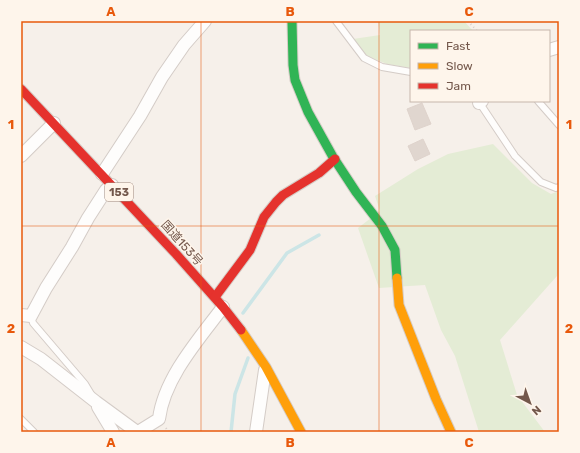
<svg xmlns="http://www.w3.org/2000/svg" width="580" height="453" viewBox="0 0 580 453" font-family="Rubik,'Noto Sans JP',sans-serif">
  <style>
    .green { fill: #e4ecd5 }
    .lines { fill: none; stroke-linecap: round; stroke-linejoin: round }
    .stream { stroke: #cce5e6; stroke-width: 3.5 }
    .building { fill: #e0d6cf; stroke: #dfd3cc }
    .lane-casing { stroke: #d4ccc7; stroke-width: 8 }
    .street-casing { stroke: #d4ccc7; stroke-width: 14 }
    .fast-casing { stroke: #d5ccc6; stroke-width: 11 }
    .slow-casing { stroke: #d5ccc6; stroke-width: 11 }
    .jam-casing { stroke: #d5ccc6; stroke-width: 11 }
    .path { stroke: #d7cfcb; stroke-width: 2; stroke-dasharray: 1 3; stroke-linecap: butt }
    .lane { stroke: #fefdfc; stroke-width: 6 }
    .street { stroke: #fefdfc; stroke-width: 12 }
    .fast { stroke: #30b455; stroke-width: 9 }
    .slow { stroke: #ff9f0a; stroke-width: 9 }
    .jam { stroke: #e5322d; stroke-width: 9 }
    .grid { fill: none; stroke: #e8590c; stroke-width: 1; stroke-opacity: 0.55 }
    .labels { text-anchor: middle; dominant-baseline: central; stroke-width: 3; stroke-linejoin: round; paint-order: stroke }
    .shield { fill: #fef5eb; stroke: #9d867b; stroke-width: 1 }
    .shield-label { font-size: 11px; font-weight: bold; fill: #73574b }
    .street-label { font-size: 12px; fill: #73574b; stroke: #fef5eb }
    .neatline { fill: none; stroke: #e8590c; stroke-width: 1.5 }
    .grid-label { font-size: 13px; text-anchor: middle; font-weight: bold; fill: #e8590c }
  </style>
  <rect width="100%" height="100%" fill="#f6f0ea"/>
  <g class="green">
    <path d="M378 21H464L473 31H411V68L387 64 367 56 353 39 380 35Z"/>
    <path d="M493 144 532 183 551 194 559 191V271L557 276 500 340 517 395 545 432H479L455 356 441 330 425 285 379 288 358 228 380 211 375 196 418 169 448 154Z"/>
  </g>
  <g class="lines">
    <g class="stream">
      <path d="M243 313 287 253 319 235"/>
      <path d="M231 432 235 394 248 358"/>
    </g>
  </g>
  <g class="building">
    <path d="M422 103 431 124 415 130 407 109Z"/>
    <path d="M423 139 430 154 415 161 408 146Z"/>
  </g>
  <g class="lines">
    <g class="lane-casing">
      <g id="lane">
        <path d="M336 21 364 58 382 67 411 72"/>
        <path d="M538 101 559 125"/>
        <path d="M479 102 515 156 541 182 556 188 559 187"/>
        <path d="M31 316 33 323 85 384 91 394"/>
        <path d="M21 419 34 432"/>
      </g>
    </g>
    <g class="street-casing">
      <g id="street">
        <path d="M549 50 559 47"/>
        <path d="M479 103 482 101"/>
        <path d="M21 156 54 123"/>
        <path d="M102 174 140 116 162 77 184 45 205 21"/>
        <path d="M21 315 31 316 46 288 72 247 88 218 106 190 112 185"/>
        <path d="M21 347 41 359 96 402 137 432"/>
        <path d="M98 407 113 432"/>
        <path d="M138 432 159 419C164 378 199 339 223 307"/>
        <path d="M256 432 265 370"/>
      </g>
    </g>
    <g class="fast-casing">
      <path id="fast" d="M292 21 293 65 295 80 308 112 333 157 356 192 382 226 395 250 397 278"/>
    </g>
    <g class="slow-casing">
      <g id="slow">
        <path d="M397 278 399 305 436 399 451 432"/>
        <path d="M241 330 266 367 301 432"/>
      </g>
    </g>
    <g class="jam-casing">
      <g id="jam">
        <path d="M21 89 176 254 223 307 241 330"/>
        <path d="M215 297 250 250 264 217 276 202 283 195 319 173 335 159"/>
      </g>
    </g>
    <g class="path">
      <path d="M468 21 477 31"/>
      <path d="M166 428 169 432"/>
    </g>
    <use href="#lane" class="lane"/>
    <use href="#street" class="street"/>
    <use href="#fast" class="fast"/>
    <use href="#slow" class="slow"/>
    <use href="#jam" class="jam"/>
  </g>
  <path class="grid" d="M201 21V432M379 21V432M21 226H559"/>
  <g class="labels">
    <rect class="shield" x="105" y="183" width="28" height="18" rx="3"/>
    <g class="shield-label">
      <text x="119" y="192">153</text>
    </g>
    <g class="street-label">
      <text transform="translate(182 243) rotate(48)">国道153号</text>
    </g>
  </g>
  <rect width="580" height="453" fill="none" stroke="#fef5eb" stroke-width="44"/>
  <rect x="410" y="30" width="140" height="72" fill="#fef5eb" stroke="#c6b6ab"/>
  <rect x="418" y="43" width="20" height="6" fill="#30b455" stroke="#c6b6ab"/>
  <text x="446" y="50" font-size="12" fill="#73574b">Fast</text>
  <rect x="418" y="63" width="20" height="6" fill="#ff9f0a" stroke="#c6b6ab"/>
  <text x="446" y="70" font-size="12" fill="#73574b">Slow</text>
  <rect x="418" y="83" width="20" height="6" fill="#e5322d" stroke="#c6b6ab"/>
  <text x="446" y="90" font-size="12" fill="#73574b">Jam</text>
  <g transform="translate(530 403) rotate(139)" stroke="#fef5eb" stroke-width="3" paint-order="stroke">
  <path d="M0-3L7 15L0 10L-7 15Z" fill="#73574b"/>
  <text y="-6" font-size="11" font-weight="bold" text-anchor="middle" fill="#73574b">N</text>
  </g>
  <rect x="22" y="22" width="536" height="409" class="neatline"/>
  <g class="grid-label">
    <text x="111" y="16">A</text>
    <text x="290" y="16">B</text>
    <text x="469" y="16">C</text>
    <text x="11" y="129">1</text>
    <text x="569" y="129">1</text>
    <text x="11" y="333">2</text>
    <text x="569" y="333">2</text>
    <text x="111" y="447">A</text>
    <text x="290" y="447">B</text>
    <text x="469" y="447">C</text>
  </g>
</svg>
